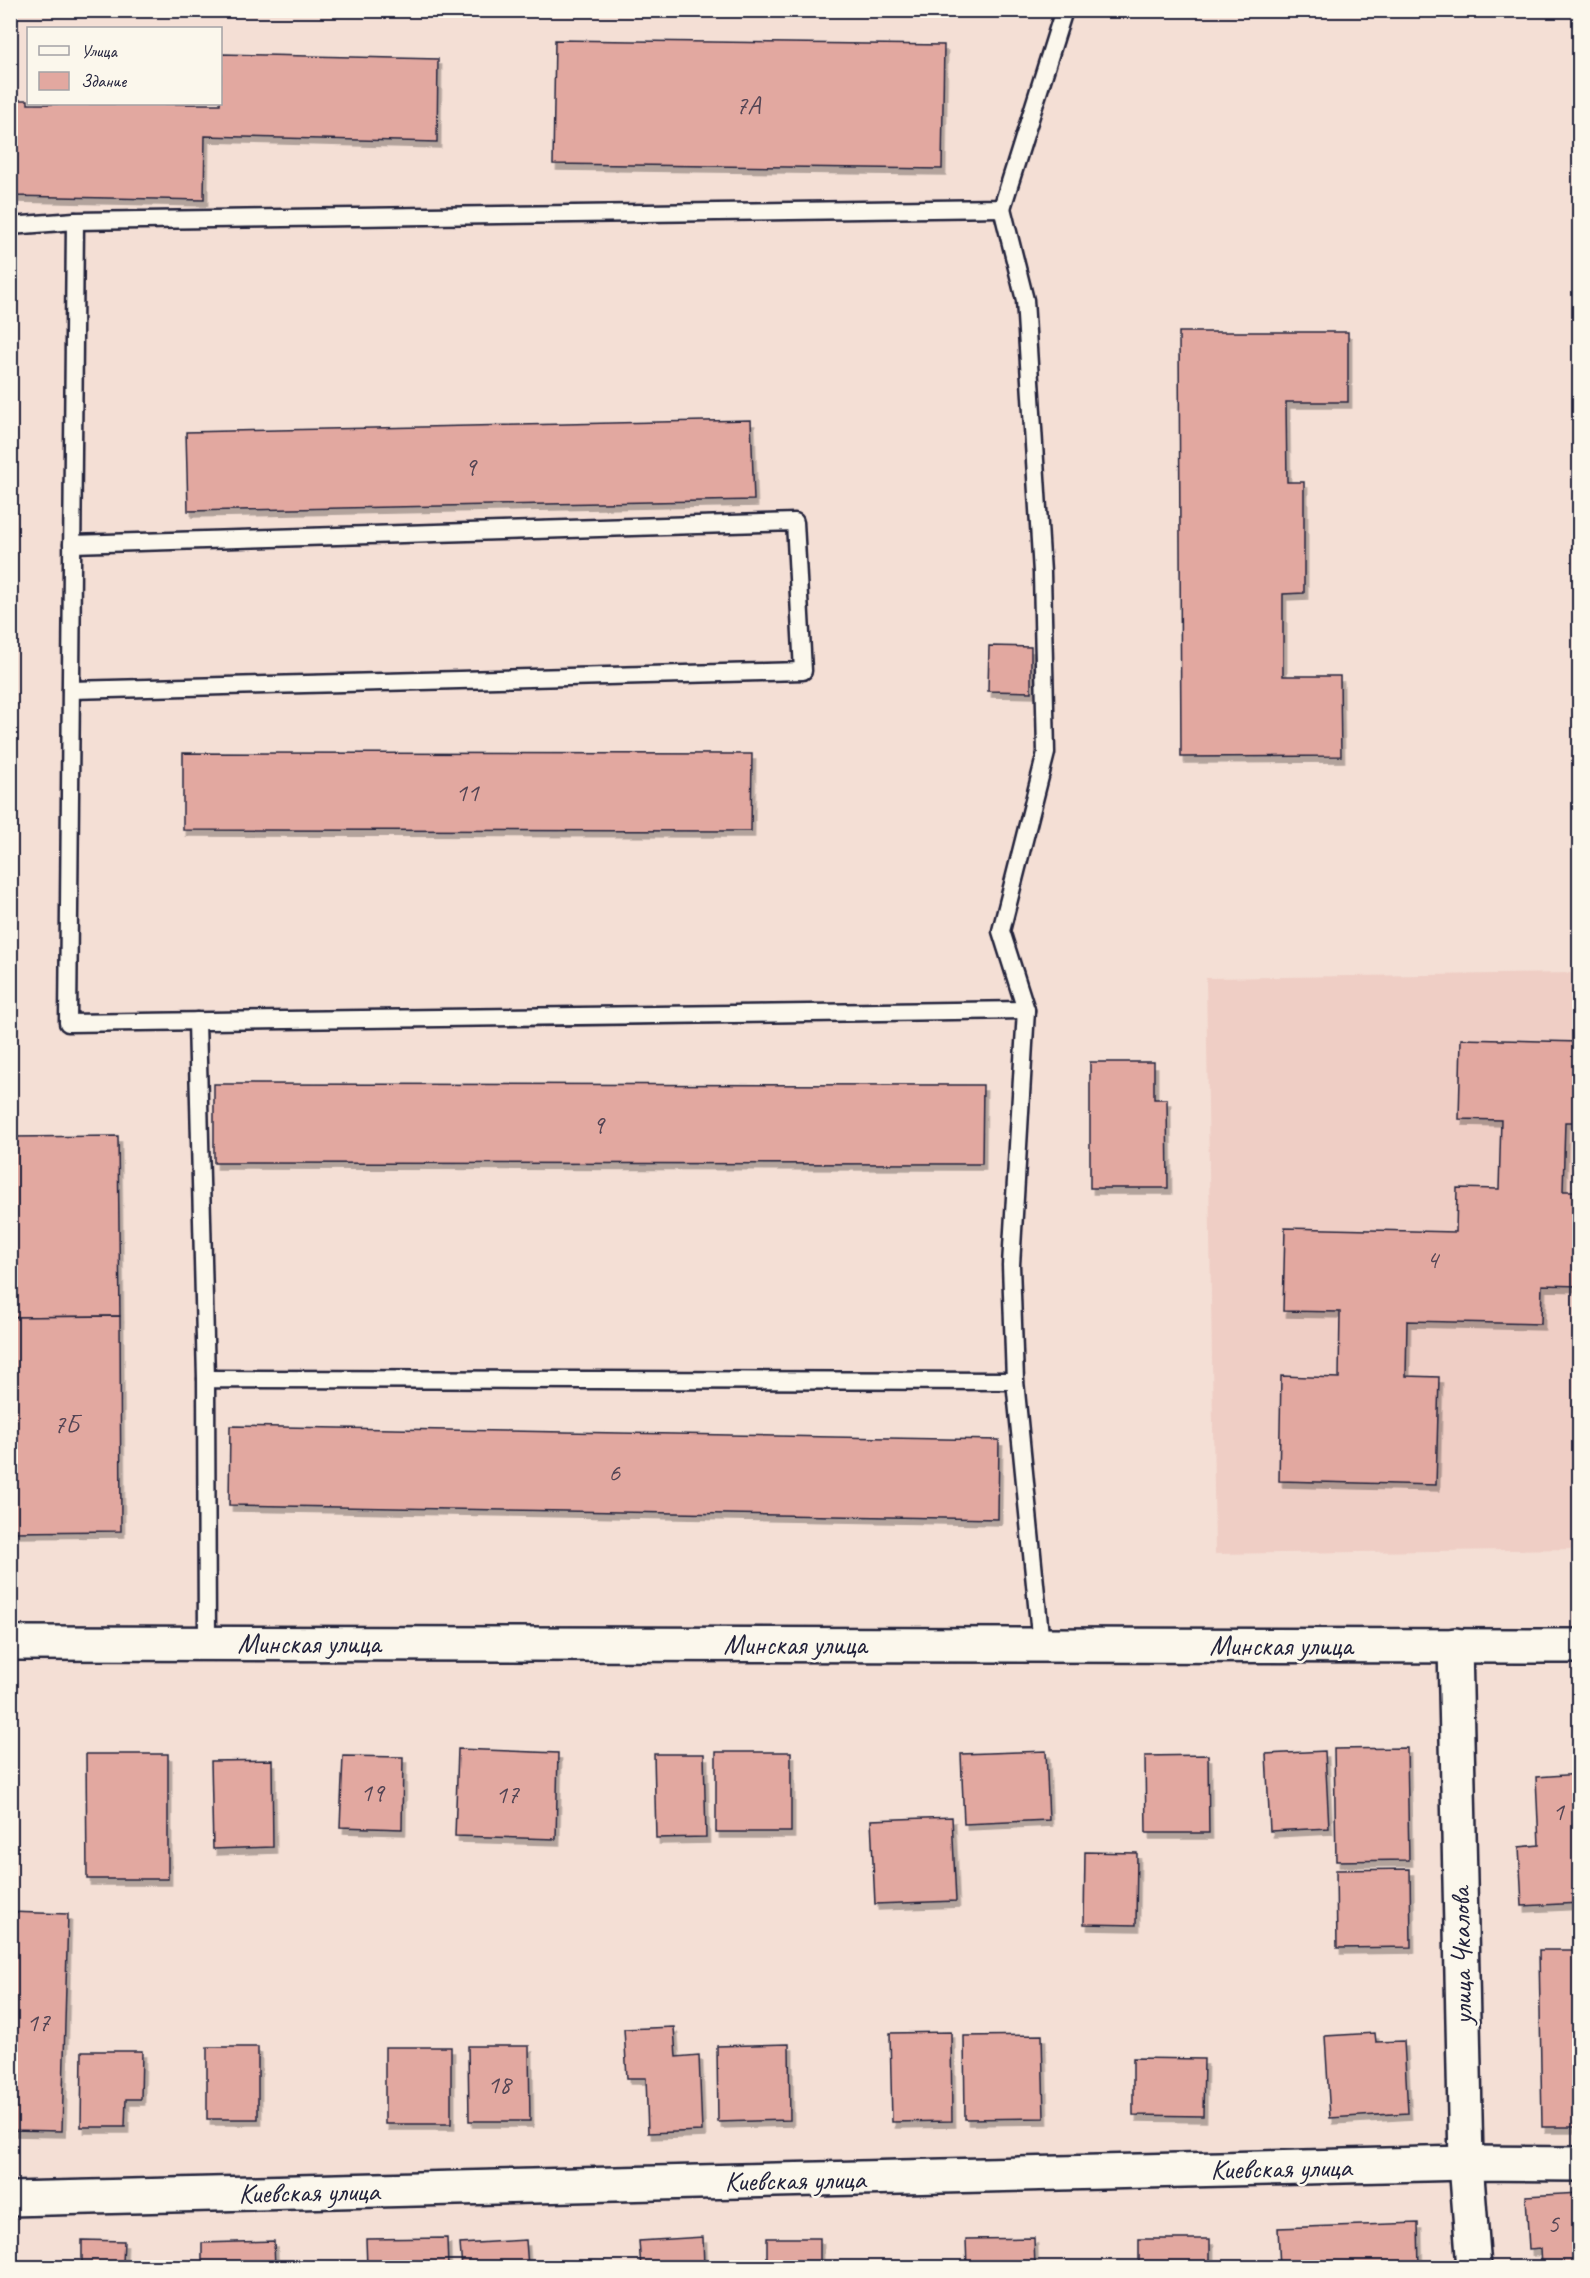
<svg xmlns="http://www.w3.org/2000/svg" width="1590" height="2278" viewBox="0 0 1590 2278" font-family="Caveat,sans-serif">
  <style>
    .built { fill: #efcec5 }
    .building { fill: #e2a8a0; stroke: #22223b; stroke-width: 1.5; filter: url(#shadow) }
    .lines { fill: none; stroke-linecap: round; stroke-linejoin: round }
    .service-casing { stroke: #22223b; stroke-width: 21 }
    .minor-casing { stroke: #22223b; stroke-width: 38 }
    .service { stroke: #fbf7ec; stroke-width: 16 }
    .minor { stroke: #fbf7ec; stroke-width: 33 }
    .labels { text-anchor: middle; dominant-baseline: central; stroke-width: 5; stroke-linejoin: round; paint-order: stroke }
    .number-label { font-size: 26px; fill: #524454 }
    .street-label { font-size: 28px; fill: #22223b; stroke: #fbf7ec }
  </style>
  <defs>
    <filter id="shadow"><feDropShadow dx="3.5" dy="6" stdDeviation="0" flood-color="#0004"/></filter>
  </defs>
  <rect width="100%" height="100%" fill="#f4dfd5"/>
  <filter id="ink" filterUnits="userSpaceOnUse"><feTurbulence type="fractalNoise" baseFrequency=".0167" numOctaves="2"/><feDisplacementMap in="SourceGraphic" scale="12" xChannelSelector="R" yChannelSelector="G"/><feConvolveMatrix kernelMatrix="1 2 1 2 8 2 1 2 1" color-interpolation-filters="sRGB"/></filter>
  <g filter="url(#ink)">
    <path class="built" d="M1579 973V1549L1215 1554 1206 978Z"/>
    <g class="building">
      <path d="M555 40 944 45 942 169 553 164Z"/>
      <path d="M221 54 438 59 437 142 205 136 204 200 12 196 14 100H28V104H220Z"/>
      <path d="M1179 332H1348V402H1286L1287 482H1304V593L1283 594V676H1340L1341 756 1181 757Z"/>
      <path d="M751 420 754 500 188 511 186 432Z"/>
      <path d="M989 646 1031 647V692L988 691Z"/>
      <path d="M183 753 752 754 751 831 183 830Z"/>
      <path d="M1461 1039 1580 1042V1122H1565L1563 1191H1580V1286L1542 1285 1541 1324 1407 1321 1406 1376 1439 1377 1436 1485 1279 1481 1281 1376 1339 1378 1340 1312 1283 1311 1285 1228 1456 1232 1457 1188 1499 1189 1501 1120 1459 1119Z"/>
      <path d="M1090 1062H1154V1099H1167L1168 1188H1090Z"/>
      <path d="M214 1084 983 1085 982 1164 214 1163Z"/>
      <path d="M118 1136 120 1316 10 1317V1137Z"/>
      <path d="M120 1316 121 1531 10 1532V1317Z"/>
      <path d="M230 1426 999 1440 998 1519 229 1505Z"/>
      <path d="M1407 1748 1409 1860 1336 1861 1334 1749Z"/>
      <path d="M458 1749 558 1753 556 1839 455 1836Z"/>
      <path d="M1046 1751 1049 1820 964 1824 961 1754Z"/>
      <path d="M1325 1751 1329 1828 1270 1831 1266 1754Z"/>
      <rect x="716" y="1752" width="75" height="80"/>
      <path d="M86 1754H168V1879H87Z"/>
      <path d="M654 1754H704L706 1837 656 1838Z"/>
      <path d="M1208 1755 1209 1833H1146L1145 1756Z"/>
      <path d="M343 1756 403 1757 402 1829 340 1827Z"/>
      <path d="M272 1760 273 1847 213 1849 211 1761Z"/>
      <path d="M1580 1774V1903L1522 1906 1519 1847 1539 1845 1536 1777Z"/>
      <path d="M952 1817 956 1901 875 1904 871 1820Z"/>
      <path d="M1085 1852 1137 1853 1136 1925 1084 1924Z"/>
      <path d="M1410 1869 1411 1947 1337 1948 1336 1870Z"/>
      <path d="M10 1912 68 1914 62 2131 10 2130Z"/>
      <path d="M1539 1950H1575V1969H1580V2127H1542Z"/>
      <path d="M674 2027 676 2057 699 2055 702 2131 648 2133 646 2078H627L624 2029Z"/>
      <path d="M951 2032 952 2121 892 2122 890 2033Z"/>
      <path d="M1375 2033 1376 2042 1404 2041 1408 2113 1330 2118 1325 2036Z"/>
      <path d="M1042 2035 1044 2118 965 2119 964 2036Z"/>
      <path d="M789 2044 790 2120 718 2122 717 2046Z"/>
      <path d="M468 2046H529L530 2121H469Z"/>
      <rect x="207" y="2047" width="51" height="72"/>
      <rect x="385" y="2047" width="66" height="77"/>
      <path d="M82 2051H142L141 2099H126L125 2127H81Z"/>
      <path d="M1133 2058 1204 2059 1203 2116 1133 2115Z"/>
      <path d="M1580 2193V2268H1542L1541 2249 1529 2250 1526 2196Z"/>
      <path d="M1418 2223 1419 2268H1280L1278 2228Z"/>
      <path d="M703 2237 704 2268H641L639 2241Z"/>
      <path d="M447 2238 448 2268H367L366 2239Z"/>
      <rect x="767" y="2238" width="53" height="30"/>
      <path d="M1034 2238 1035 2268H967L966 2239Z"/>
      <rect x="1139" y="2239" width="71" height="29"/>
      <path d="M82 2240 124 2241 123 2263H138V2268H82Z"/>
      <path d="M526 2240 528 2268H462L460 2244Z"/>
      <path d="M274 2241 275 2268H202V2243Z"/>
    </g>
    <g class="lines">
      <g class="service-casing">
        <g id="service">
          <path d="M1002 208 1025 300 1042 573 1046 753 1001 931 1026 1010"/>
          <path d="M75 221 68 1023 1026 1010 1011 1265 1015 1381 1041 1645"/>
          <path d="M10 226 75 221 1002 208 1064 10"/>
          <path d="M71 690 803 671 795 522 72 544"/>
          <path d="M197 1021 206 1379"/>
          <path d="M207 1643 206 1379 1015 1381"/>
        </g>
      </g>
      <g class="minor-casing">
        <g id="minor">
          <path d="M10 1643 1580 1646"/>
          <path d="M1455 1645 1466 2163 1474 2268"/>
          <path d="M10 2199 1466 2163 1580 2164"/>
        </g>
      </g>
      <use href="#service" class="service"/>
      <use href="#minor" class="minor"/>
    </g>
  </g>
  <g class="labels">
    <g class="number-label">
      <text x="748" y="105">7А</text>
      <text x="470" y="466">9</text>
      <text x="467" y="792">11</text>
      <text x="598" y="1124">9</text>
      <text x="1432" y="1259">4</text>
      <text x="66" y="1424">7Б</text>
      <text x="614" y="1472">6</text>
      <text x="372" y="1792">19</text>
      <text x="507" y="1794">17</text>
      <text x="1558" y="1811">1</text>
      <text x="38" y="2022">17</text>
      <text x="499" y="2084">18</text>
      <text x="1553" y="2223">5</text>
    </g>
    <g class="street-label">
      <text x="309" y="1643">Минская улица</text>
      <text x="795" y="1644">Минская улица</text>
      <text x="1281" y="1645">Минская улица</text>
      <text transform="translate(1461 1956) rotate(-91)">улица Чкалова</text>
      <text transform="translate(1281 2168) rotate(-1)">Киевская улица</text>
      <text transform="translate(795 2180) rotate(-1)">Киевская улица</text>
      <text transform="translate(309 2192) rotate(-1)">Киевская улица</text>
    </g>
  </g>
  <rect width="1590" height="2278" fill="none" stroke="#fbf7ec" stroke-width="36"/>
  <rect x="18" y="18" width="1554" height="2242" fill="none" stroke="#22223b" stroke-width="2" filter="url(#ink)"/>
  <rect x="27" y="27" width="195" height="78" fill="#fbf7ec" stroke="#a4a2a5" stroke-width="1.5"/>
  <rect x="39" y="46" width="30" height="9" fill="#fbf7ec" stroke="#a4a2a5" stroke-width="1.5"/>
  <text x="81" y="57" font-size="18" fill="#22223b">Улица</text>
  <rect x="39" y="72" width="30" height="18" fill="#e2a8a0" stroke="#a4a2a5" stroke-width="1.5"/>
  <text x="81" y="87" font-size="18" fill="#22223b">Здание</text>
</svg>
